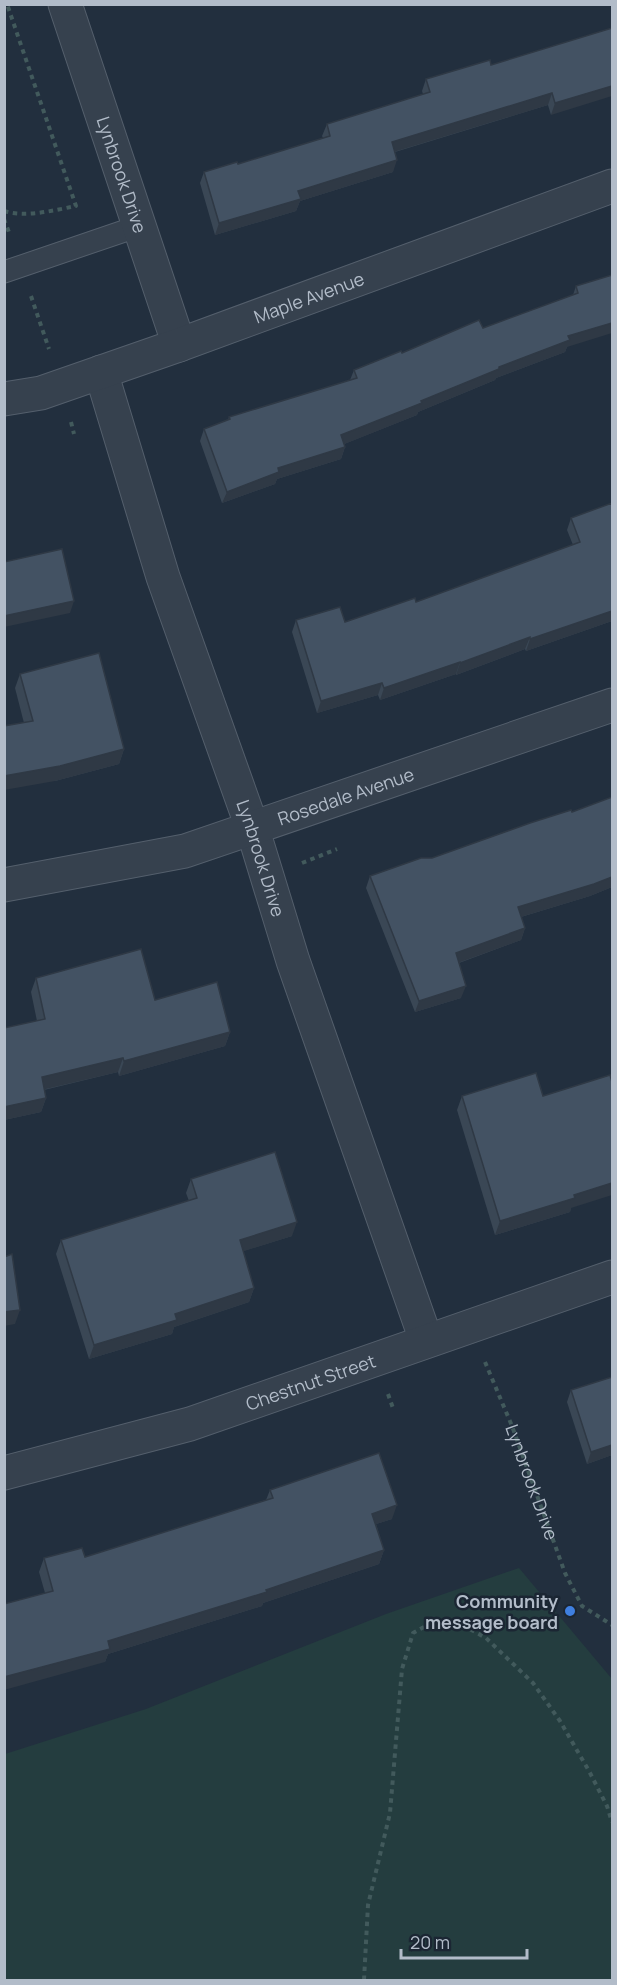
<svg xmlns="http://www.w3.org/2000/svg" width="617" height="1985" viewBox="0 0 617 1985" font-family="Manrope,sans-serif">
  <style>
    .green { fill: #243d3f }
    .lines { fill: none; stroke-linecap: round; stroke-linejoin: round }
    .service-casing { stroke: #545f6c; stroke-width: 23 }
    .minor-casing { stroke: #545f6c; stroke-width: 35 }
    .path { stroke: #425a5c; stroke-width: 4; stroke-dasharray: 4.5 4.5; stroke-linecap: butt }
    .service { stroke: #36414e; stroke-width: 21 }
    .minor { stroke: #36414e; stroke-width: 33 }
    .wall { fill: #3a4755 }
    .shaded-wall { fill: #2f3945 }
    .building { fill: #435263; stroke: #2f3945; stroke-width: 1.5 }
    .shop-dot { fill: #3f7fe0; stroke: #1b2633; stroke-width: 2 }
    .labels { text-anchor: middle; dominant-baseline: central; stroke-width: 5; stroke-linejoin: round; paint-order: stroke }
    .street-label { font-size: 18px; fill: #b2bcc9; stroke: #1b2633 }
    .poi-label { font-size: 18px; font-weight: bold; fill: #b2bcc9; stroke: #1b2633; text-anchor: end }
  </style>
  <rect width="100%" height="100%" fill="#222f3e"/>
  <path class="green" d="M519 1568 612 1679V1980H5V1754L146 1709 386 1614Z"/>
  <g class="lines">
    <g class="service-casing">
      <path id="service" d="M4 272 139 226"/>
    </g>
    <g class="minor-casing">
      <g id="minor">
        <path id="s2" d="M65 4 179 345"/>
        <path id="s3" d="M101 372 163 577 252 827 293 961 426 1340"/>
        <path id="s4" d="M4 399 41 393 179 345 612 186"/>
        <path id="s5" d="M4 885 185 851 612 705"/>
        <path id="s6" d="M4 1473 190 1424 612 1277"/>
      </g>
    </g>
    <g class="path">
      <path d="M4 211C26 218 55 210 76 206L7 4"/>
      <path d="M4 219 10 235"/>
      <path d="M31 296 49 349"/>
      <path d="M71 422 74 434"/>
      <path d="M302 863 337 849"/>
      <path id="s1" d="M485 1362 512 1426 565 1573 582 1606 612 1625"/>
      <path d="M388 1394 394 1411"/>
      <path d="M364 1980 368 1905 390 1813 402 1669 413 1633 433 1622H457L486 1638 533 1683 560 1721 589 1771 607 1806 612 1822"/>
    </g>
    <use href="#service" class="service"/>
    <use href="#minor" class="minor"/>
  </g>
  <g class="wall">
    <path d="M612 28 551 115 548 105 395 152 393 172 300 201 296 211 215 235 200 183 204 172 238 164 323 138 322 136 327 124 423 94 422 91 426 79 491 65Z"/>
    <path d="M612 275 567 347 565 352 496 378 495 380 418 412 417 415 344 444 345 447 341 459 277 479 275 484 222 503 200 441 204 429 228 420 229 417 350 380 354 370 402 353 483 328 573 295 576 286Z"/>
    <path d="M612 503V621L526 651 525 649 456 675V674L380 700 378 695 317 713 292 632 296 620 345 622 416 602 573 545 567 530 571 518Z"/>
    <path d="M20 674 124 749 119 764 55 781 24 723 15 688Z"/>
    <path d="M612 797V887L590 896 521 917 525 928 521 940 459 963 461 998 415 1012 366 888 370 876 432 858 572 812Z"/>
    <path d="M36 978 155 1000 230 1032 225 1046 119 1076 118 1072 44 1090 46 1098 41 1112 4 1120V1028L37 1021 31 992Z"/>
    <path d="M462 1096 571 1208 570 1212 495 1235 457 1110Z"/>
    <path d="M191 1179 292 1236 243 1251 254 1288 249 1302 174 1327 172 1334 89 1359 56 1254 61 1240 189 1201 186 1193Z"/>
    <path d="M571 1390 612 1455 587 1464 567 1402Z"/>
    <path d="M270 1490 392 1519 376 1524 384 1550 379 1564 263 1603 262 1606 108 1654 105 1662 45 1593 39 1572 44 1558 85 1557 266 1500Z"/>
  </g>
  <g class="shaded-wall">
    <path d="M612 86V96L551 115 555 103Z"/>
    <path d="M552 93 548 105 387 154 392 142Z"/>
    <path d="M397 160 393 172 300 201 296 211 215 235 219 223 298 191Z"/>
    <path d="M612 323V333L567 347 565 352 496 378 495 380 418 412 417 415 337 447 341 435 568 336Z"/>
    <path d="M345 447 341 459 277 479 275 484 222 503 227 492 278 468Z"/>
    <path d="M74 601 70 613 4 627V616Z"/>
    <path d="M612 611V621L526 651 530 639Z"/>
    <path d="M530 637 525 649 456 675 460 663Z"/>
    <path d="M460 662 456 674 380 700 384 688Z"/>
    <path d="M382 683 378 695 317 713 321 701Z"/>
    <path d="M124 749 119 764 55 781 4 790V776Z"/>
    <path d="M612 877V887L590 896 514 919 518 907Z"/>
    <path d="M525 928 521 940 452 965 456 953Z"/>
    <path d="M466 986 461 998 415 1012 419 1001Z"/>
    <path d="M230 1032 225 1046 119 1076 124 1061Z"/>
    <path d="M123 1058 118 1072 37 1091 42 1077Z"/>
    <path d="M46 1098 41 1112 4 1120V1107Z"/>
    <path d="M612 1183V1195L571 1208 570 1212 495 1235 500 1221 574 1195Z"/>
    <path d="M297 1222 292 1236 235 1254 240 1240Z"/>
    <path d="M254 1288 249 1302 174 1327 172 1334 89 1359 94 1345 175 1314Z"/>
    <path d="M20 1310 15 1324 4 1326V1312Z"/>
    <path d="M612 1445V1455L587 1464 591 1452Z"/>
    <path d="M397 1505 392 1519 367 1527 372 1514Z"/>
    <path d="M384 1550 379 1564 263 1603 262 1606 108 1654 105 1662 4 1690V1677L108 1641Z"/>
  </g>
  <g class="building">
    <path d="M612 28V86L555 103 552 93 392 142 397 160 298 191 301 199 219 223 204 172 237 162 238 164 330 136 327 124 430 92 426 79 490 60 491 65Z"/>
    <path d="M612 275V323L568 336 570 340 499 367V369L421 401 422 403 341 435 345 447 278 468 279 472 227 492 204 429 230 419 229 417 357 378 354 370 401 351 402 353 479 320 483 328 578 293 576 286Z"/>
    <path d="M612 503V611L530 639V637L460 663V662L384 688 382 683 321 701 296 620 340 607 345 622 415 598 416 602 580 542 571 518Z"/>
    <path d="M62 549 74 601 4 616V562Z"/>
    <path d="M99 653 124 749 60 766 4 776V726L33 721 20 674Z"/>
    <path d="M612 797V877L594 884 518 907 525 928 456 953 466 986 419 1001 370 876 421 858H432L530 823 571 810 572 812Z"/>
    <path d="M141 949 155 1000 217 982 230 1032 124 1061 123 1058 42 1077 46 1098 4 1107V1028L45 1019 36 978Z"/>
    <path d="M536 1073 543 1096 610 1075 612 1082V1183L574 1195 575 1198 500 1221 462 1096Z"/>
    <path d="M275 1152 297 1222 240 1240 254 1288 175 1314 177 1320 94 1345 61 1240 197 1198 191 1179Z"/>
    <path d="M12 1254 20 1310 4 1312V1257Z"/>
    <path d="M612 1377V1445L591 1452 571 1390Z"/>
    <path d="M379 1453 397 1505 372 1514 384 1550 266 1590 267 1592 108 1641 110 1649 4 1677V1604L53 1591 44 1558 82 1548 85 1557 273 1498 270 1490Z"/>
  </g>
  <circle class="shop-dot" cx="570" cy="1611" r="6"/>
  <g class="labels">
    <g class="street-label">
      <text stroke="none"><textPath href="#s2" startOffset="180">Lynbrook Drive</textPath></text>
      <text stroke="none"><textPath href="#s4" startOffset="322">Maple Avenue</textPath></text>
      <text stroke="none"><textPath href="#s5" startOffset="354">Rosedale Avenue</textPath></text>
      <text stroke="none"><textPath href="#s3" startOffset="512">Lynbrook Drive</textPath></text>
      <text stroke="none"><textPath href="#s6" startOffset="320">Chestnut Street</textPath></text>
      <text stroke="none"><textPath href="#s1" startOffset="129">Lynbrook Drive</textPath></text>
    </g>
    <g class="poi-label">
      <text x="558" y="1601">Community<tspan x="558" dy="21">message board</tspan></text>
    </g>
  </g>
  <rect width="617" height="1985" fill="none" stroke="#b2bcc9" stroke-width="12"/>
  <path d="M401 1949v9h126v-9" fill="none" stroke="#b2bcc9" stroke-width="3"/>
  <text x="410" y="1949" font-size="18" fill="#b2bcc9" stroke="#1b2633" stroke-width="4.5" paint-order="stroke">20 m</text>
</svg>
